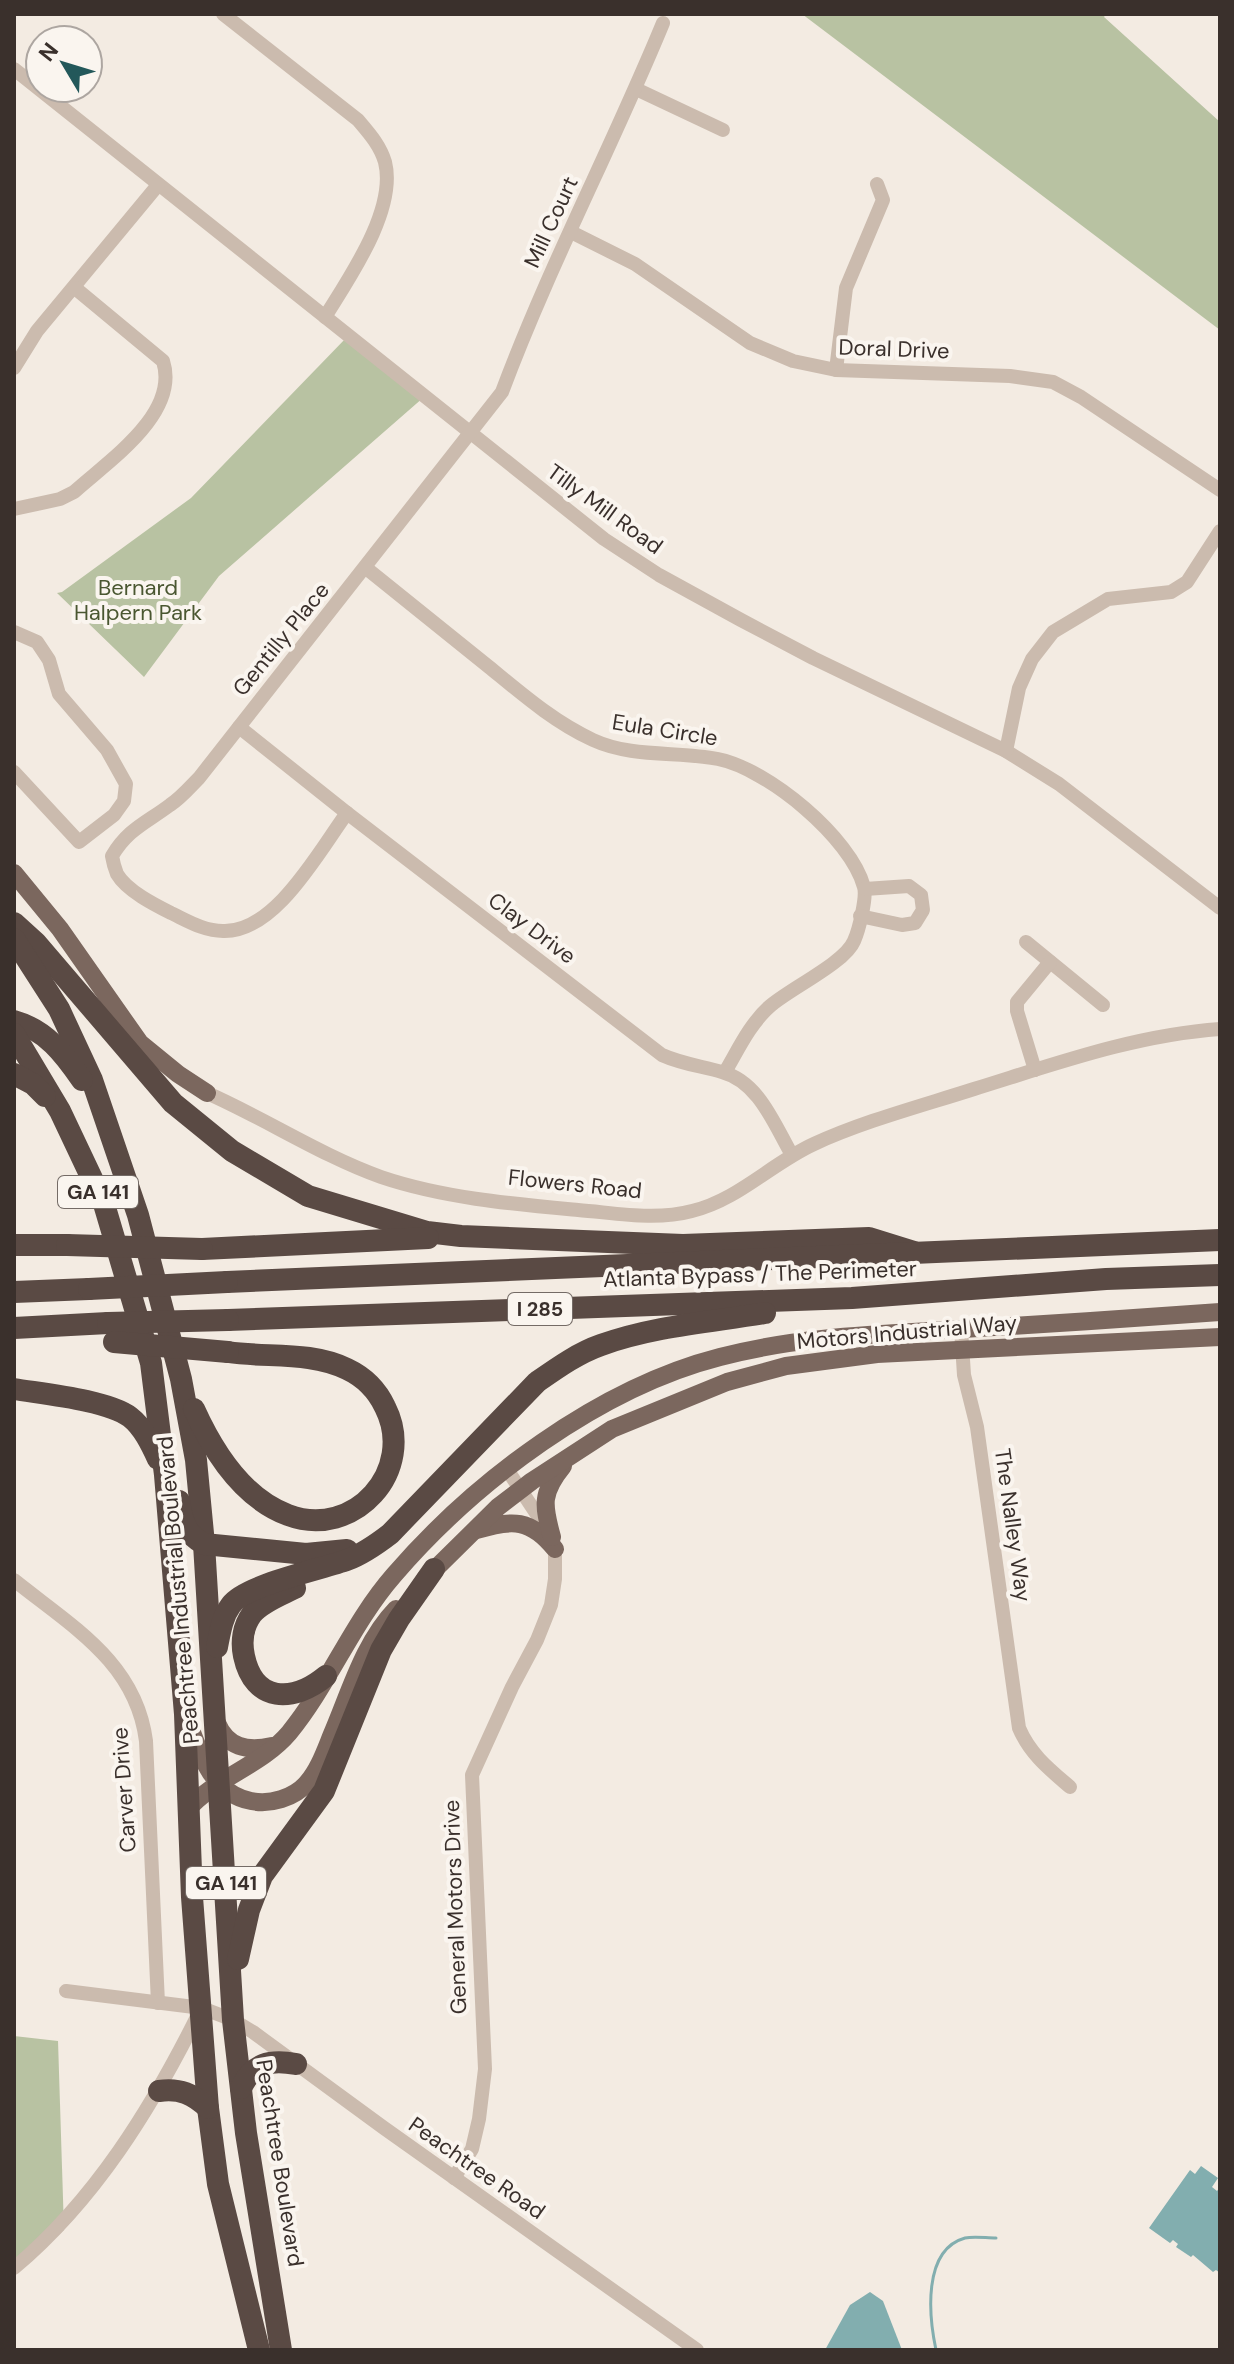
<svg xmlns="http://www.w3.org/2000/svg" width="1234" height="2364" viewBox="0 0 1234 2364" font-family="'DM Sans',sans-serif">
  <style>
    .green { fill: #b8c2a2 }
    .water { fill: #82aeaf }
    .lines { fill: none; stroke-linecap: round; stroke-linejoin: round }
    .stream { stroke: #82aeaf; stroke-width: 3 }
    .minor { stroke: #cbbbae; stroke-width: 14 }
    .major { stroke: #7b675e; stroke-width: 18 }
    .highway { stroke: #5a4a44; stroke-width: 22 }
    .highway-bridge { stroke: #5a4a44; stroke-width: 22 }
    .labels { text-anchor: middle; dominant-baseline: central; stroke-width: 8; stroke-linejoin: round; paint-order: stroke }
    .shield { fill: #faf5ef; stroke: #746b66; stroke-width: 2 }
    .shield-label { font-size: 20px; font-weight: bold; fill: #3a302c }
    .street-label { font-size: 22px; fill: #3a302c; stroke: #faf5ef }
    .park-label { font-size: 22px; fill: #4a5731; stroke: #faf5ef }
  </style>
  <rect width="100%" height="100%" fill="#f3ebe2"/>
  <g class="green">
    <path d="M802 14H1106L1104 17 1220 122V330Z"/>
    <path d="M347 337 424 397 219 576 144 677 57 593 62 592 191 498Z"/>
    <path d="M14 2036 58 2041 64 2230 14 2273Z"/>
  </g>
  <g class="water">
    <path d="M1201 2166 1218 2178 1212 2187 1217 2191 1220 2187V2273L1216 2270 1213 2272 1193 2255 1191 2257 1176 2247 1178 2244 1173 2240 1170 2243 1149 2228 1190 2170 1195 2174Z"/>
    <path d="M870 2292 883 2301 902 2350H825L850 2305Z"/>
  </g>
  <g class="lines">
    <path class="stream" d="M936 2350C929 2317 922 2250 965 2238 974 2236 986 2238 996 2238"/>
    <g class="minor">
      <path d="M223 14 358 120C369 133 380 145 385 162 397 210 349 278 325 317"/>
      <path d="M14 69 604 539 659 575 741 620 813 658 1006 751 1059 784 1220 908"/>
      <path d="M636 89 723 130"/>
      <path d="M571 232 635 264 750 343 793 361 836 370 1010 376 1053 382 1081 397 1220 490"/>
      <path d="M14 368 37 331 158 185"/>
      <path d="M836 370 846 288 883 200 877 184"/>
      <path d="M14 509 60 499 74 492C108 461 180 414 163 361L75 288"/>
      <path d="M366 568C407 601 448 634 489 667 522 694 554 722 593 740 632 758 677 751 718 759 768 769 851 838 864 887 867 897 859 930 854 941 845 963 789 989 769 1007 750 1024 738 1050 725 1072"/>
      <path d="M14 632 37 642 49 660 59 694 107 750 126 784 124 801 114 815 79 842 14 772"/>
      <path d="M239 727 347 813 662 1055C682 1064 701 1066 722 1072 759 1082 774 1124 792 1155"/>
      <path d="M1006 751 1019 688 1032 659 1053 632 1108 599 1171 592 1187 582 1220 531"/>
      <path d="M347 813C319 851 275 933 223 931 204 931 188 921 171 913 155 905 127 891 117 874 115 869 113 862 112 856 128 829 146 823 170 805 181 798 190 787 199 778L502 392C549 266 612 147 663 23"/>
      <path d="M860 916 902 925 915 923 923 910 921 895 909 886 865 889"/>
      <path d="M1026 942 1103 1005"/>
      <path d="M1035 1070 1017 1011V1002L1050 962"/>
      <path d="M207 1093C266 1119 320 1155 381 1177 443 1198 513 1204 578 1210 616 1213 655 1221 692 1211 738 1200 772 1163 814 1144 864 1121 921 1106 974 1089 1055 1064 1135 1035 1220 1029"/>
      <path d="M961 1329 964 1375 977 1427 1019 1728C1030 1754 1049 1769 1070 1787"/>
      <path d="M14 1580C71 1626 136 1662 146 1741L158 2003"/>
      <path d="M66 1991 202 2008 233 2020 253 2032 384 2128 697 2350"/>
      <path d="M454 2178 472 2149 479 2119 485 2069 472 1775 512 1687 537 1640 551 1605 555 1579V1549L552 1537 506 1468"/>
      <path d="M14 2268C95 2200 151 2109 198 2015"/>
    </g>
    <g class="major">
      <path d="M14 873 60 929 140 1043 178 1074 207 1093"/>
      <path d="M477 1530C512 1519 531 1519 555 1549"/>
      <path d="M552 1537C543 1505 541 1493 563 1466"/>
      <path d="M425 1579 498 1507 532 1481 612 1429 727 1382 786 1366 877 1354 1220 1337"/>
      <path d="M217 1723C227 1747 247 1752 272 1746"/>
      <path d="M189 1724C200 1755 213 1794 251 1801 270 1805 294 1798 307 1783 319 1769 325 1751 332 1734 350 1692 364 1642 396 1609"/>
      <path d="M187 1810C216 1777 261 1766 289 1733 329 1684 352 1623 394 1575 475 1481 599 1388 720 1357 800 1336 882 1334 963 1329 1049 1324 1134 1318 1220 1312"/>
    </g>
    <g class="highway">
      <path d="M14 923 36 943 173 1103 232 1151 308 1196 427 1232 461 1236 683 1245 869 1238 914 1252"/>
      <path d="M14 939 59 1009 92 1080 138 1215 181 1379 196 1460 204 1544 233 2020 246 2133 281 2350"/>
      <path d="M14 1021C46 1030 64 1054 82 1080"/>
      <path d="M14 1034 60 1111 104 1204 151 1363 165 1475 185 1714 192 1897 208 2108 218 2184 259 2350"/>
      <path d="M14 1074 33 1084 45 1096"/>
      <path d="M14 1245H67"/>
      <path d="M202 1249 428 1238"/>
      <path d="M227 1282 1220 1240"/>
      <path d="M14 1292 89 1289"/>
      <path d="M228 1320 852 1298 1106 1279 1220 1275"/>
      <path d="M14 1328 108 1323"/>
      <path d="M14 1389C44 1394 107 1400 130 1417 143 1427 151 1444 158 1459"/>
      <path d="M194 1409C213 1451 242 1498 288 1515 354 1540 417 1470 385 1407 377 1390 364 1377 347 1369 310 1351 267 1358 228 1352"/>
      <path d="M179 1501C182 1520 185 1534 204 1544L306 1554 347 1550"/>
      <path d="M295 1588C281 1595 262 1602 252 1614 243 1626 241 1642 244 1656 254 1703 293 1703 326 1676"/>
      <path d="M217 1647C220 1632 222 1617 231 1605 245 1585 322 1569 347 1560 363 1554 377 1544 390 1534L537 1382C557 1368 578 1353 601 1345 654 1326 711 1322 765 1313"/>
      <path d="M238 1959 249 1910 262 1876 324 1791 381 1650 399 1619 434 1569"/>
      <path d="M241 2088C253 2063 270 2059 296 2064"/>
      <path d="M159 2091C180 2088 193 2094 208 2108"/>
    </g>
    <g class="highway-bridge">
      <path d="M67 1245 202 1249"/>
      <path d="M89 1289 227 1282"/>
      <path d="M108 1323 228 1320"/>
      <path d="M114 1342 228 1352"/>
    </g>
  </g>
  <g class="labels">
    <g class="shield">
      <rect x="58" y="1176" width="80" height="32" rx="6"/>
      <rect x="508" y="1293" width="64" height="32" rx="6"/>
      <rect x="186" y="1867" width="80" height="32" rx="6"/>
    </g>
    <g class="shield-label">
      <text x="98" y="1192">GA 141</text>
      <text x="540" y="1309">I 285</text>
      <text x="226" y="1883">GA 141</text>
    </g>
    <g class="street-label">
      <text transform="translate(551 222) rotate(-65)">Mill Court</text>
      <text transform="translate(894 349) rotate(2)">Doral Drive</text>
      <text transform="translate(605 509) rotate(36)">Tilly Mill Road</text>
      <text transform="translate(281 639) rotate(-51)">Gentilly Place</text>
      <text transform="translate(665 730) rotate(9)">Eula Circle</text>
      <text transform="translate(532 928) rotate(37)">Clay Drive</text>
      <text transform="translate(575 1184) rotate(6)">Flowers Road</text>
      <text transform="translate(760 1274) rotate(-2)">Atlanta Bypass / The Perimeter</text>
      <text transform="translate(907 1332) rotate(-5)">Motors Industrial Way</text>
      <text transform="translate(1013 1525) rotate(82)">The Nalley Way</text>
      <text transform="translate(178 1590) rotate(-95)">Peachtree Industrial Boulevard</text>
      <text transform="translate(124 1790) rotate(-94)">Carver Drive</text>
      <text transform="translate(455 1907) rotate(-92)">General Motors Drive</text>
      <text transform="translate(280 2163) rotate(81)">Peachtree Boulevard</text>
      <text transform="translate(477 2168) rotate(35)">Peachtree Road</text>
    </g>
    <g class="park-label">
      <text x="138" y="587">Bernard<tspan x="138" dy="25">Halpern Park</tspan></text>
    </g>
  </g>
  <rect width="1234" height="2364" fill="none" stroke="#3a302c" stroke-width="32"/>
  <g transform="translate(64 64) rotate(308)"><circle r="38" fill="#faf5ef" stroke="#ada6a1" stroke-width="2"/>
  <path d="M0-6L14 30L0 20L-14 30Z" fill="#23585a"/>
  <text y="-12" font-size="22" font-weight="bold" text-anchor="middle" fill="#3a302c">N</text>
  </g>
</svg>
